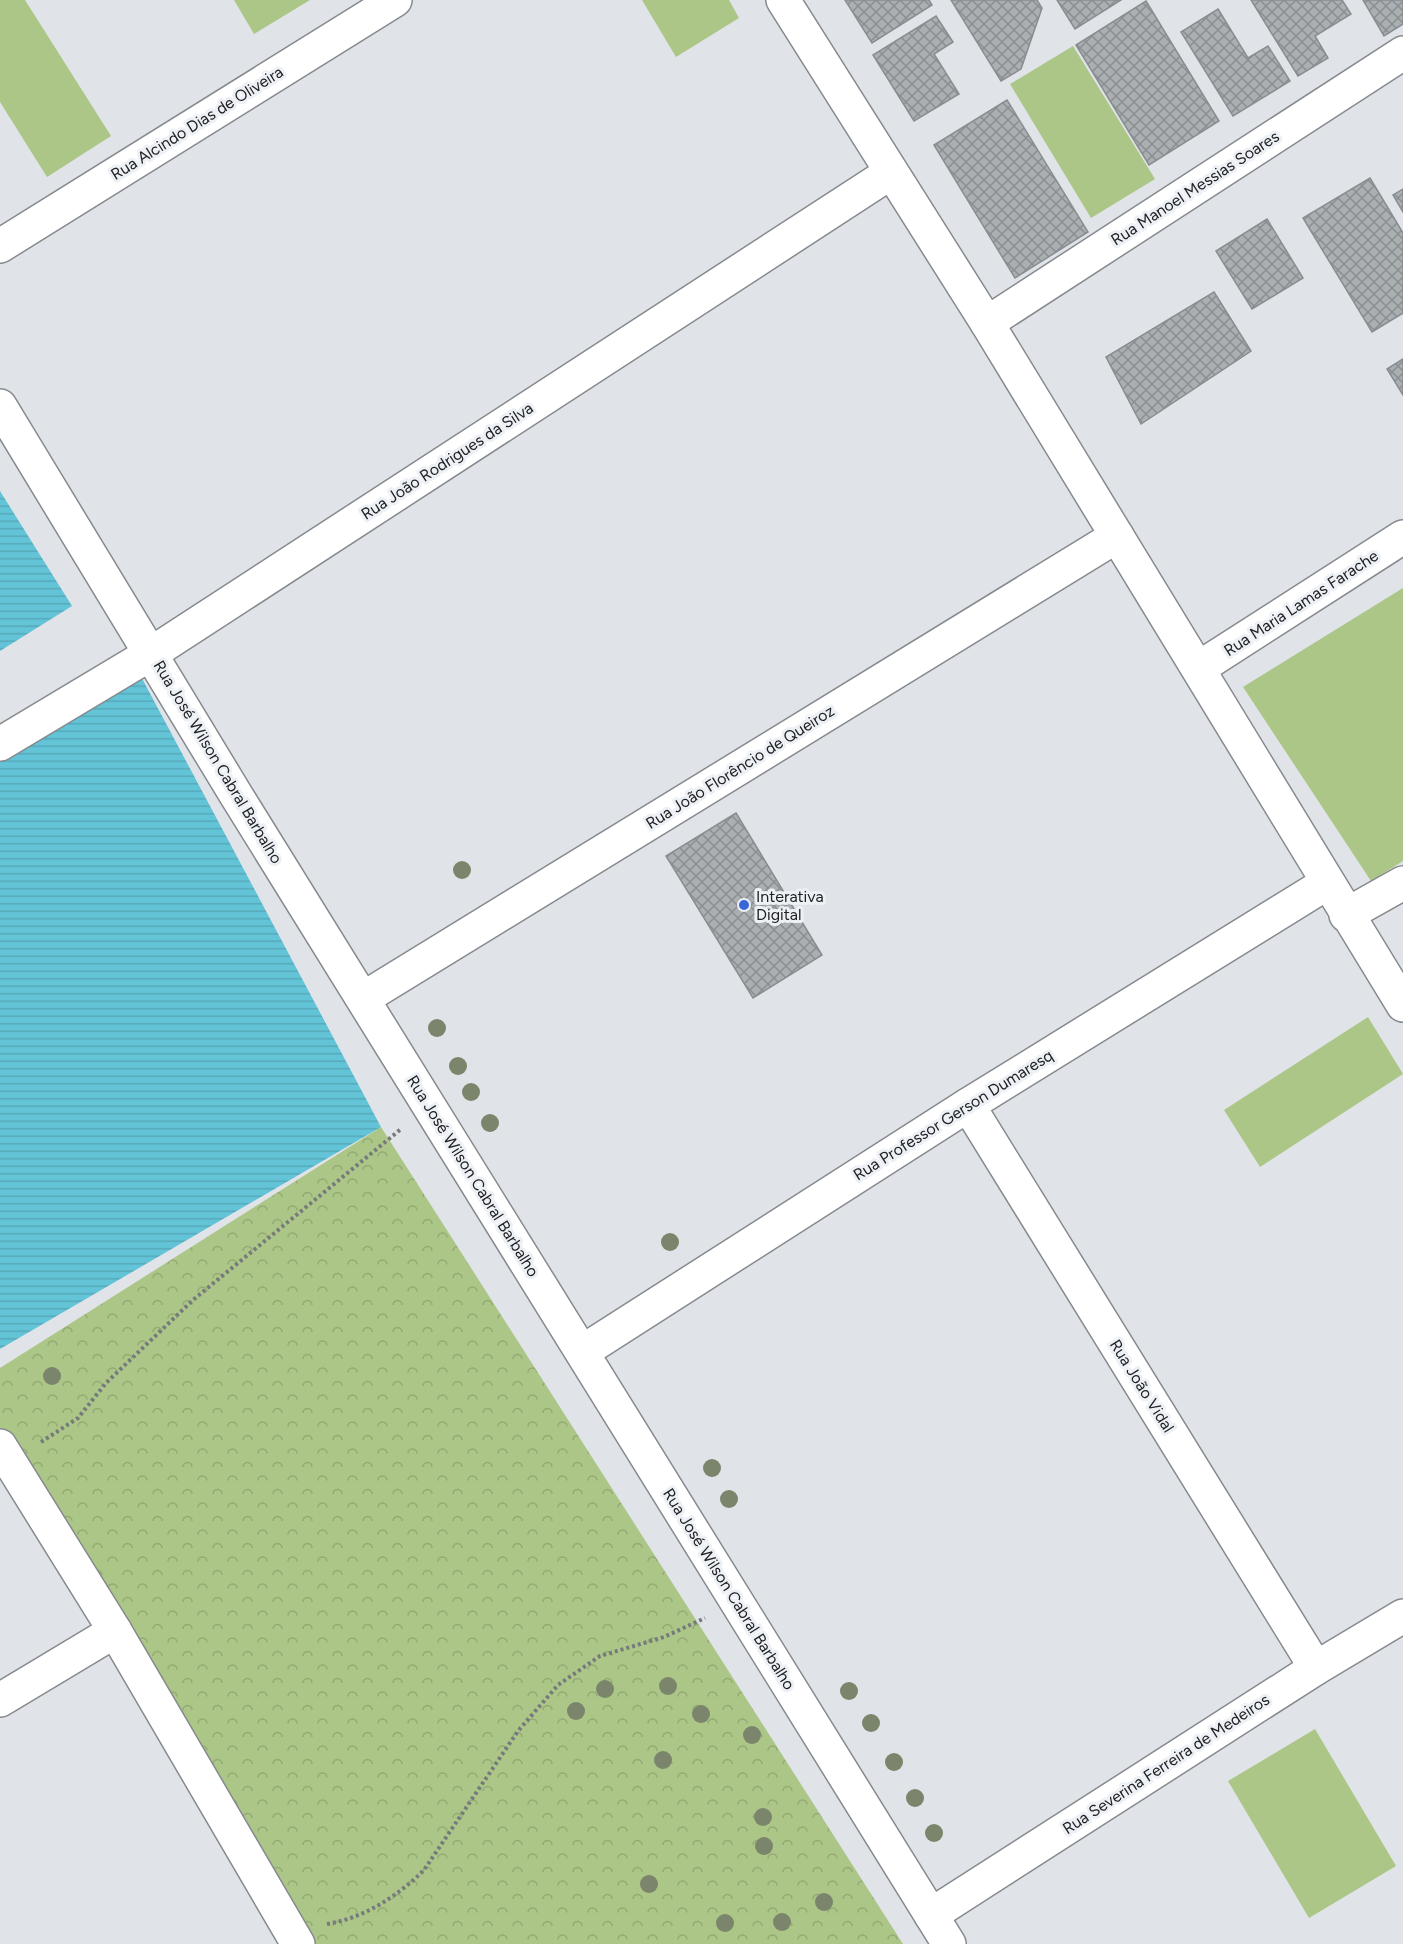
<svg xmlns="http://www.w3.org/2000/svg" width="1403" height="1944" viewBox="0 0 1403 1944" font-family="Figtree,sans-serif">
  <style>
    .grass { fill: #abc687 }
    .park { fill: url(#park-crowns) }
    .water { fill: url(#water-rules) }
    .building { fill: url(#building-cross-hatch); stroke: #898d91; stroke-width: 1.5 }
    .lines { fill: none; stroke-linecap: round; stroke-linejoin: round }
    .street-casing { stroke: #868a8e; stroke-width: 36 }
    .path { stroke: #777a7d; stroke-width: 4; stroke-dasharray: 3 3; stroke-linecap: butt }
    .street { stroke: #fff; stroke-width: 33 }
    .tree { fill: #7a856b }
    .poi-dot { fill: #3868d8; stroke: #edf1f6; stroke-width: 2 }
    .labels { text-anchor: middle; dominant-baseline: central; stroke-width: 6; stroke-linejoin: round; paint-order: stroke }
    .street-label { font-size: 16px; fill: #202123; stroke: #edf1f6 }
    .poi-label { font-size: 16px; fill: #202123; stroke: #edf1f6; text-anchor: start }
  </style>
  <defs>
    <pattern id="park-crowns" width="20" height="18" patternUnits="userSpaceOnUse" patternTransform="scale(1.5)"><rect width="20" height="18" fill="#abc687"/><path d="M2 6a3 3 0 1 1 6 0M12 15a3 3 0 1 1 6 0" fill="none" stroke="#93aa74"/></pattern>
    <pattern id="water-rules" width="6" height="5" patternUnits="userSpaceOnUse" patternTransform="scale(1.5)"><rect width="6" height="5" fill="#63c4d7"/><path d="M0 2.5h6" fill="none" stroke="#56a8b8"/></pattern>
    <pattern id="building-cross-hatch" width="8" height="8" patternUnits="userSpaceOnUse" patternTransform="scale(1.5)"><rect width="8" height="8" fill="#aaafb2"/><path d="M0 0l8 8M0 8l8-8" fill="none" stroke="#8a8e90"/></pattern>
  </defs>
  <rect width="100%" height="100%" fill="#e0e4e8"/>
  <g class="grass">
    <path d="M0 0H25L111 136 47 177 0 102Z"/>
    <path d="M234 0H310L254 34Z"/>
    <path d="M642 0H729L739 18 676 57Z"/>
    <path d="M1073 46 1155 179 1091 218 1010 84Z"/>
    <path d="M1403 588V861L1371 881 1243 687Z"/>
    <path d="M1368 1017 1403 1074 1260 1167 1224 1110Z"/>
    <path d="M1315 1729 1396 1866 1309 1918 1228 1781Z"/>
  </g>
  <path class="park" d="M381 1127 903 1944H309L0 1445V1368Z"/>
  <g class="water">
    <path d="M0 491 72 606 0 651Z"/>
    <path d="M137 669 381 1127 0 1349V753Z"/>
  </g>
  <g class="building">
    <path d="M845 0H929L932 5 872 43Z"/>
    <path d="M951 0H1037L1042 8 1021 69 1001 81Z"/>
    <path d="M1057 0H1121L1075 29Z"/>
    <path d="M1251 0H1342L1351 14 1315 36 1328 58 1298 76Z"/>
    <path d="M1363 0H1403V24L1384 36Z"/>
    <path d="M1146 1 1219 121 1149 165 1076 45Z"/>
    <path d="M1218 9 1248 58 1268 46 1290 81 1233 116 1181 32Z"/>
    <path d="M936 16 953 42 934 54 959 94 914 121 873 55Z"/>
    <path d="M1007 100 1088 232 1015 278 934 145Z"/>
    <path d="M1370 178 1403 233V313L1372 332 1303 218Z"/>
    <path d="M1403 189V212L1393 195Z"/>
    <path d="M1267 219 1303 278 1252 309 1216 251Z"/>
    <path d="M1214 292 1251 351 1141 424 1106 357Z"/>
    <path d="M1403 359V395L1387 369Z"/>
    <path d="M736 813 822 955 753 998 666 856Z"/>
  </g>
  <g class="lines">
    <g class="street-casing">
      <g id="street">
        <path d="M783 0 987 323 1403 1005"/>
        <path d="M0 246 395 0"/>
        <path d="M987 323 1403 53"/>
        <path d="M0 406 236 795 949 1944"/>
        <path d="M1199 668 1403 537"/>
        <path d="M0 744 152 653 890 173"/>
        <path d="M1346 915 1403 883"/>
        <path d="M364 998 1117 536"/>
        <path d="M968 1105 1316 1668"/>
        <path d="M582 1352 968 1105 1327 883"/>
        <path d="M0 1446 115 1631 298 1944"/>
        <path d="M0 1700 115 1631"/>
        <path d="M931 1915 1316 1668 1403 1616"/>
      </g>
    </g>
    <g class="path">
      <path d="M41 1442 78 1418 106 1383 193 1300 401 1129"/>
      <path d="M327 1924C364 1918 398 1896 424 1870L518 1731 558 1685 600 1656 664 1637 705 1618"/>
    </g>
    <use href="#street" class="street"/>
  </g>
  <g class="tree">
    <circle cx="462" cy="870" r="9"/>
    <circle cx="437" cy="1028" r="9"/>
    <circle cx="458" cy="1066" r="9"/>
    <circle cx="471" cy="1092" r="9"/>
    <circle cx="490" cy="1123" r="9"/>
    <circle cx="670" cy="1242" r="9"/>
    <circle cx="52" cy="1376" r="9"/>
    <circle cx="712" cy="1468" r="9"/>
    <circle cx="729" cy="1499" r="9"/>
    <circle cx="668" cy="1686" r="9"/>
    <circle cx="605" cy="1689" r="9"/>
    <circle cx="849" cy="1691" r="9"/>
    <circle cx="576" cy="1711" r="9"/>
    <circle cx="701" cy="1714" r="9"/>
    <circle cx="871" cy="1723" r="9"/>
    <circle cx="752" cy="1735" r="9"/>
    <circle cx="663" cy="1760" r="9"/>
    <circle cx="894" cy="1762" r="9"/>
    <circle cx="915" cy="1798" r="9"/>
    <circle cx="763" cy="1817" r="9"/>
    <circle cx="934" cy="1833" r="9"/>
    <circle cx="764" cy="1846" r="9"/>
    <circle cx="649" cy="1884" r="9"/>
    <circle cx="824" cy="1902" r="9"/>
    <circle cx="782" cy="1922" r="9"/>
    <circle cx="725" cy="1923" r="9"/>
  </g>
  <circle class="poi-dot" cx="744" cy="905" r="6"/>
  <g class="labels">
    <g class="street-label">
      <text transform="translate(197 123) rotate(-32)">Rua Alcindo Dias de Oliveira</text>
      <text transform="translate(1195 188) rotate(-33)">Rua Manoel Messias Soares</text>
      <text transform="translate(447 461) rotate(-33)">Rua João Rodrigues da Silva</text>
      <text transform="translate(1301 603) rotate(-33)">Rua Maria Lamas Farache</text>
      <text transform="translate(218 762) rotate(59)">Rua José Wilson Cabral Barbalho</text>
      <text transform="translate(740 767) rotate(-32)">Rua João Florêncio de Queiroz</text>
      <text transform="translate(953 1115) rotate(-32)">Rua Professor Gerson Dumaresq</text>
      <text transform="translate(473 1176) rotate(58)">Rua José Wilson Cabral Barbalho</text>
      <text transform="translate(1142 1386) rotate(58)">Rua João Vidal</text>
      <text transform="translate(729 1589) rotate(58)">Rua José Wilson Cabral Barbalho</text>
      <text transform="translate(1166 1764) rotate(-33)">Rua Severina Ferreira de Medeiros</text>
    </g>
    <g class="poi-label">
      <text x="756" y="896">Interativa<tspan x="756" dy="18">Digital</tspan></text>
    </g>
  </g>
</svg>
